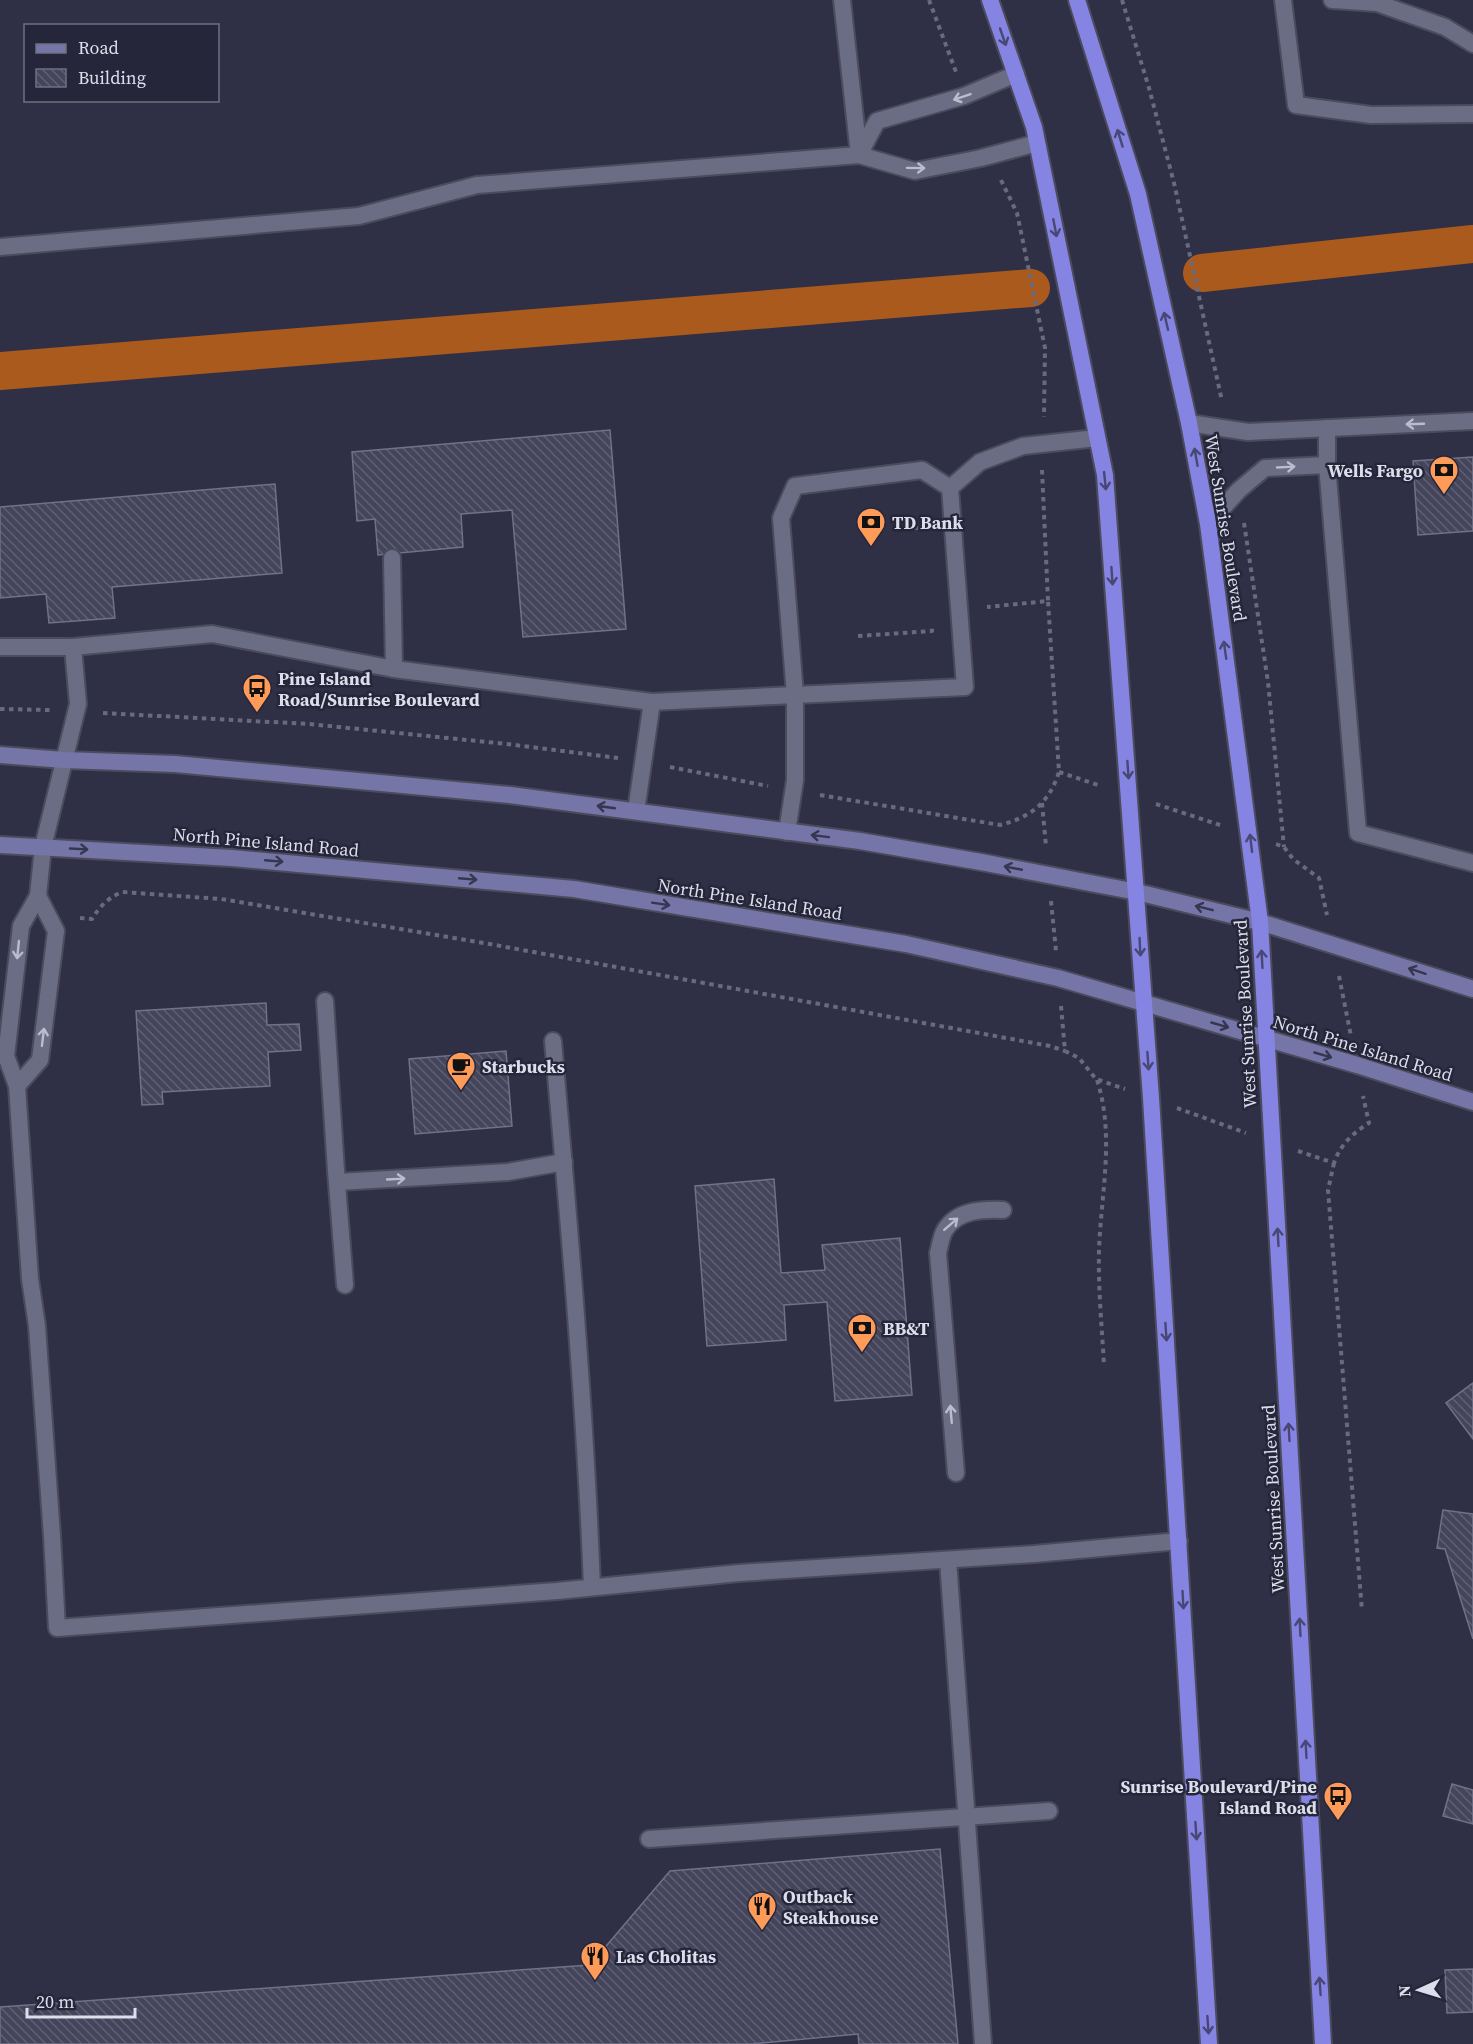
<svg xmlns="http://www.w3.org/2000/svg" width="1473" height="2044" viewBox="0 0 1473 2044" font-family="'Source Serif 4',serif">
  <style>
    .lines { fill: none; stroke-linecap: round; stroke-linejoin: round }
    .canal { stroke: #ab5a1d; stroke-width: 38 }
    .building { fill: url(#building-back-hatch); stroke: #70718a; stroke-width: 1.5 }
    .service-casing { stroke: #4b4b5d; stroke-width: 20 }
    .minor-casing { stroke: #4b4b5d; stroke-width: 20 }
    .secondary-casing { stroke: #4b4b5d; stroke-width: 20 }
    .trunk-casing { stroke: #4b4b5d; stroke-width: 20 }
    .path { stroke: #696a7d; stroke-width: 4; stroke-dasharray: 4.5 4.5; stroke-linecap: butt }
    .service { stroke: #6b6d85; stroke-width: 16 }
    .minor { stroke: #6b6d85; stroke-width: 16 }
    .secondary { stroke: #7575a8; stroke-width: 16 }
    .trunk { stroke: #8684e2; stroke-width: 16 }
    .oneway { stroke: #484775 }
    .oneway2 { stroke: #bbbccd }
    .oneway3 { stroke: #363650 }
    .labels { text-anchor: middle; dominant-baseline: central; stroke-width: 5; stroke-linejoin: round; paint-order: stroke }
    .poi-label { font-size: 18px; font-weight: bold; fill: #dddeec; stroke: #26263a; text-anchor: start }
    .street-label { font-size: 18px; fill: #dddeec; stroke: #26263a }
  </style>
  <defs>
    <pattern id="building-back-hatch" width="6" height="6" patternUnits="userSpaceOnUse" patternTransform="scale(1.5)"><rect width="6" height="6" fill="#44455b"/><path d="M-1 5l2 2M0 0l6 6M5-1l2 2" fill="none" stroke="#5f5f73"/></pattern>
  </defs>
  <rect width="100%" height="100%" fill="#2f3045"/>
  <g class="lines">
    <g class="canal">
      <path d="M1202 273 1473 244"/>
      <path d="M0 371 1031 288"/>
    </g>
  </g>
  <g class="building">
    <path d="M610 430 626 629 523 637 512 510 461 514 463 547 378 555 375 519 357 521 352 452Z"/>
    <path d="M1473 457V531L1418 535 1413 461Z"/>
    <path d="M275 484 282 573 112 587 115 618 49 623 46 594 0 598V507Z"/>
    <path d="M266 1003 267 1025 299 1024 301 1050 268 1052 270 1086 162 1092 163 1104 142 1105 136 1011Z"/>
    <path d="M506 1051 512 1126 415 1134 409 1059Z"/>
    <path d="M774 1179 781 1273 825 1270 822 1245 900 1238 912 1395 835 1401 827 1302 784 1305 786 1340 707 1346 695 1186Z"/>
    <path d="M1473 1383V1439L1446 1403Z"/>
    <path d="M1443 1510 1473 1514V1639L1445 1549 1437 1548Z"/>
    <path d="M1452 1784 1473 1790V1824L1443 1816Z"/>
    <path d="M940 1849 958 2044H859L858 2034 752 2044H0V2007L590 1965 670 1871Z"/>
    <path d="M1473 1969V2012L1447 2013 1445 1970Z"/>
  </g>
  <g class="lines">
    <g class="service-casing">
      <g id="service">
        <path d="M842 0 859 155"/>
        <path d="M1332 0 1377 3 1445 27 1473 44"/>
        <path d="M859 155 877 121 964 96 1016 74"/>
        <path d="M0 247 359 216 477 185 859 155 915 171 981 158 1037 143"/>
        <path d="M1189 423 1248 432 1473 421"/>
        <path d="M1327 428V465L1358 833 1473 863"/>
        <path d="M922 470 950 488 965 687 795 695 781 518 795 486Z"/>
        <path d="M950 488 980 462 1023 446 1097 438"/>
        <path d="M1208 524 1239 490 1265 468 1327 465"/>
        <path d="M392 558 394 669"/>
        <path d="M0 647H73L78 704 43 847 38 896 21 926 6 1056 17 1086 30 1279 37 1326 52 1536 57 1628 557 1591 739 1573 1034 1554 1179 1541"/>
        <path d="M73 647 212 634 394 669 652 702 636 811"/>
        <path d="M652 702 795 695V780L787 832"/>
        <path d="M325 1001 336 1171 345 1285"/>
        <path d="M553 1041C569 1223 585 1405 592 1587"/>
        <path d="M17 1086 40 1060 56 931 38 896"/>
        <path d="M338 1182 508 1172 564 1162"/>
        <path d="M956 1473 938 1253C940 1246 941 1236 945 1230 957 1210 983 1209 1003 1210"/>
        <path d="M948 1560 983 2044"/>
        <path d="M649 1839 1049 1811"/>
      </g>
    </g>
    <g class="minor-casing">
      <path id="minor" d="M1283 0 1296 105 1371 115 1473 114"/>
    </g>
    <g class="secondary-casing">
      <g id="secondary">
        <path d="M0 755 64 760 175 764 510 795 860 841 981 862 1137 892 1260 922 1473 989"/>
        <path d="M0 845 232 858 574 889 906 944 1058 978 1357 1065 1473 1102"/>
      </g>
    </g>
    <g class="trunk-casing">
      <g id="trunk">
        <path d="M990 0 1034 127 1105 475 1151 1098 1209 2044"/>
        <path d="M1077 0 1138 194 1189 423 1208 524 1260 922 1323 2044"/>
      </g>
    </g>
    <g class="path">
      <path d="M929 0 956 72"/>
      <path d="M1122 0 1149 88 1174 183 1222 401"/>
      <path d="M1001 180 1017 213 1045 348 1044 417"/>
      <path d="M1042 470 1048 601"/>
      <path d="M1244 523 1268 682 1284 847"/>
      <path d="M914 528H925"/>
      <path d="M858 636 932 631V627"/>
      <path d="M0 709 50 710"/>
      <path d="M103 713 309 724 507 744 618 758"/>
      <path d="M670 767 768 786"/>
      <path d="M1059 772 1101 786"/>
      <path d="M820 795 1000 825C1031 817 1049 803 1059 772L1048 601 987 607"/>
      <path d="M1042 803 1046 846"/>
      <path d="M1156 804 1220 825"/>
      <path d="M1276 844 1284 847 1293 859 1319 878 1327 915"/>
      <path d="M1051 901 1056 951"/>
      <path d="M80 918 92 919C100 906 108 898 122 892L221 899 484 943 1050 1046 1065 1051"/>
      <path d="M1339 976 1351 1036"/>
      <path d="M1061 1006 1065 1051 1079 1058 1096 1079 1125 1089"/>
      <path d="M1097 1080C1115 1135 1101 1194 1099 1250 1098 1289 1102 1327 1104 1366"/>
      <path d="M1177 1108 1246 1133"/>
      <path d="M1298 1151 1334 1163C1340 1145 1353 1133 1369 1123L1363 1096"/>
      <path d="M1334 1163 1328 1190 1362 1611"/>
    </g>
    <use href="#service" class="service"/>
    <use href="#minor" class="minor"/>
    <use href="#secondary" class="secondary"/>
    <use href="#trunk" class="trunk"/>
  </g>
  <defs><path id="oneway-shaft" d="M-6 0H5M1.5-3L5.5 0L1.5 3" fill="none" stroke-width="1.6" stroke-linecap="round" stroke-linejoin="round" transform="scale(1.5)"/></defs>
  <g class="oneway">
    <use href="#oneway-shaft" transform="translate(1003 37) rotate(71)"/>
    <use href="#oneway-shaft" transform="translate(1120 138) rotate(-107)"/>
    <use href="#oneway-shaft" transform="translate(1055 228) rotate(79)"/>
    <use href="#oneway-shaft" transform="translate(1166 321) rotate(-103)"/>
    <use href="#oneway-shaft" transform="translate(1196 457) rotate(-100)"/>
    <use href="#oneway-shaft" transform="translate(1105 481) rotate(84)"/>
    <use href="#oneway-shaft" transform="translate(1112 576) rotate(86)"/>
    <use href="#oneway-shaft" transform="translate(1225 650) rotate(-98)"/>
    <use href="#oneway-shaft" transform="translate(1128 770) rotate(86)"/>
    <use href="#oneway-shaft" transform="translate(1251 843) rotate(-97)"/>
    <use href="#oneway-shaft" transform="translate(1140 947) rotate(87)"/>
    <use href="#oneway-shaft" transform="translate(1262 959) rotate(-93)"/>
    <use href="#oneway-shaft" transform="translate(1148 1061) rotate(86)"/>
    <use href="#oneway-shaft" transform="translate(1278 1237) rotate(-93)"/>
    <use href="#oneway-shaft" transform="translate(1166 1332) rotate(86)"/>
    <use href="#oneway-shaft" transform="translate(1289 1432) rotate(-93)"/>
    <use href="#oneway-shaft" transform="translate(1183 1600) rotate(87)"/>
    <use href="#oneway-shaft" transform="translate(1300 1627) rotate(-93)"/>
    <use href="#oneway-shaft" transform="translate(1306 1749) rotate(-93)"/>
    <use href="#oneway-shaft" transform="translate(1196 1831) rotate(86)"/>
    <use href="#oneway-shaft" transform="translate(1320 1986) rotate(-94)"/>
    <use href="#oneway-shaft" transform="translate(1208 2025) rotate(86)"/>
  </g>
  <g class="oneway2">
    <use href="#oneway-shaft" transform="translate(962 97) rotate(161)"/>
    <use href="#oneway-shaft" transform="translate(916 168) rotate(1)"/>
    <use href="#oneway-shaft" transform="translate(1415 424) rotate(178)"/>
    <use href="#oneway-shaft" transform="translate(1286 467) rotate(-3)"/>
    <use href="#oneway-shaft" transform="translate(18 950) rotate(96)"/>
    <use href="#oneway-shaft" transform="translate(43 1037) rotate(-83)"/>
    <use href="#oneway-shaft" transform="translate(396 1179) rotate(-3)"/>
    <use href="#oneway-shaft" transform="translate(951 1224) rotate(-41)"/>
    <use href="#oneway-shaft" transform="translate(951 1414) rotate(-95)"/>
  </g>
  <g class="oneway3">
    <use href="#oneway-shaft" transform="translate(606 807) rotate(-172)"/>
    <use href="#oneway-shaft" transform="translate(820 836) rotate(-173)"/>
    <use href="#oneway-shaft" transform="translate(79 849) rotate(3)"/>
    <use href="#oneway-shaft" transform="translate(274 861) rotate(5)"/>
    <use href="#oneway-shaft" transform="translate(1013 868) rotate(-169)"/>
    <use href="#oneway-shaft" transform="translate(468 879) rotate(5)"/>
    <use href="#oneway-shaft" transform="translate(661 904) rotate(9)"/>
    <use href="#oneway-shaft" transform="translate(1204 908) rotate(-166)"/>
    <use href="#oneway-shaft" transform="translate(1417 971) rotate(-162)"/>
    <use href="#oneway-shaft" transform="translate(1220 1025) rotate(16)"/>
    <use href="#oneway-shaft" transform="translate(1323 1055) rotate(16)"/>
  </g>
  <defs>
    <g id="bank-pin" transform="scale(1.5)"><path d="M0 17L-7.5 6A9.5 9.5 0 1 1 7.5 6Z" fill="#fe9b59" stroke="#26263a"/><path d="M-6-4H6V4H-6ZM0-2.3a2.3 2.3 0 1 0 0 4.6a2.3 2.3 0 1 0 0-4.6Z" fill="#111"/></g>
    <g id="bus-pin" transform="scale(1.5)"><path d="M0 17L-7.5 6A9.5 9.5 0 1 1 7.5 6Z" fill="#fe9b59" stroke="#26263a"/><path d="M-5-6H5V4H4V6H2V4H-2V6H-4V4H-5ZM-3.5-4V0h7V-4ZM-3.5 1.2v1.5H-2V1.2ZM2 1.2v1.5H3.5V1.2Z" fill="#111"/></g>
    <g id="cafe-pin" transform="scale(1.5)"><path d="M0 17L-7.5 6A9.5 9.5 0 1 1 7.5 6Z" fill="#fe9b59" stroke="#26263a"/><path d="M-5.5-4.5H6V0H3Q3 3.5 0 3.5H-2.5Q-5.5 3.5-5.5 0ZM3-3.2v2h1.7v-2ZM-6 4.5H4V6H-6Z" fill="#111"/></g>
    <g id="restaurant-pin" transform="scale(1.5)"><path d="M0 17L-7.5 6A9.5 9.5 0 1 1 7.5 6Z" fill="#fe9b59" stroke="#26263a"/><path d="M-5-6h1v4h1v-4h1v4h1v-4h1v5L-1.5 .5V6h-2V.5L-5-1ZM5-6V6H3V1.5H1.5Q1.5-4 5-6Z" fill="#111"/></g>
  </defs>
  <g fill-rule="evenodd">
    <use href="#bank-pin" x="1444" y="470"/>
    <use href="#bank-pin" x="871" y="522"/>
    <use href="#bus-pin" x="257" y="688"/>
    <use href="#cafe-pin" x="461" y="1066"/>
    <use href="#bank-pin" x="862" y="1328"/>
    <use href="#bus-pin" x="1338" y="1796"/>
    <use href="#restaurant-pin" x="762" y="1906"/>
    <use href="#restaurant-pin" x="595" y="1956"/>
  </g>
  <g class="labels">
    <g class="poi-label">
      <text x="1423" y="470" text-anchor="end">Wells Fargo</text>
      <text x="892" y="522">TD Bank</text>
      <text x="278" y="678">Pine Island<tspan x="278" dy="21">Road/Sunrise Boulevard</tspan></text>
      <text x="482" y="1066">Starbucks</text>
      <text x="883" y="1328">BB&amp;T</text>
      <text x="1317" y="1786" text-anchor="end">Sunrise Boulevard/Pine<tspan x="1317" dy="21">Island Road</tspan></text>
      <text x="783" y="1896">Outback<tspan x="783" dy="21">Steakhouse</tspan></text>
      <text x="616" y="1956">Las Cholitas</text>
    </g>
    <g class="street-label">
      <text transform="translate(1226 528) rotate(81)">West Sunrise Boulevard</text>
      <text transform="translate(266 842) rotate(5)">North Pine Island Road</text>
      <text transform="translate(750 899) rotate(9)">North Pine Island Road</text>
      <text transform="translate(1245 1014) rotate(-93)">West Sunrise Boulevard</text>
      <text transform="translate(1363 1048) rotate(17)">North Pine Island Road</text>
      <text transform="translate(1273 1499) rotate(-93)">West Sunrise Boulevard</text>
    </g>
  </g>
  <rect x="24" y="24" width="195" height="78" fill="#26263a" stroke="#6f7081" stroke-width="1.5"/>
  <rect x="36" y="44" width="30" height="9" fill="#7575a8" stroke="#6f7081" stroke-width="1.5"/>
  <text x="78" y="54" font-size="18" fill="#dddeec">Road</text>
  <rect x="36" y="69" width="30" height="18" fill="url(#building-back-hatch)" stroke="#6f7081" stroke-width="1.5"/>
  <text x="78" y="84" font-size="18" fill="#dddeec">Building</text>
  <g transform="translate(1419 1990) rotate(266)" stroke="#26263a" stroke-width="4.5" paint-order="stroke">
  <path d="M0-4.5L10 22L0 15L-10 22Z" fill="#dddeec"/>
  <text y="-9" font-size="16" font-weight="bold" text-anchor="middle" fill="#dddeec">N</text>
  </g>
  <path d="M27 2008v9h108v-9" fill="none" stroke="#dddeec" stroke-width="3"/>
  <text x="36" y="2008" font-size="18" fill="#dddeec" stroke="#26263a" stroke-width="4.5" paint-order="stroke">20 m</text>
</svg>
